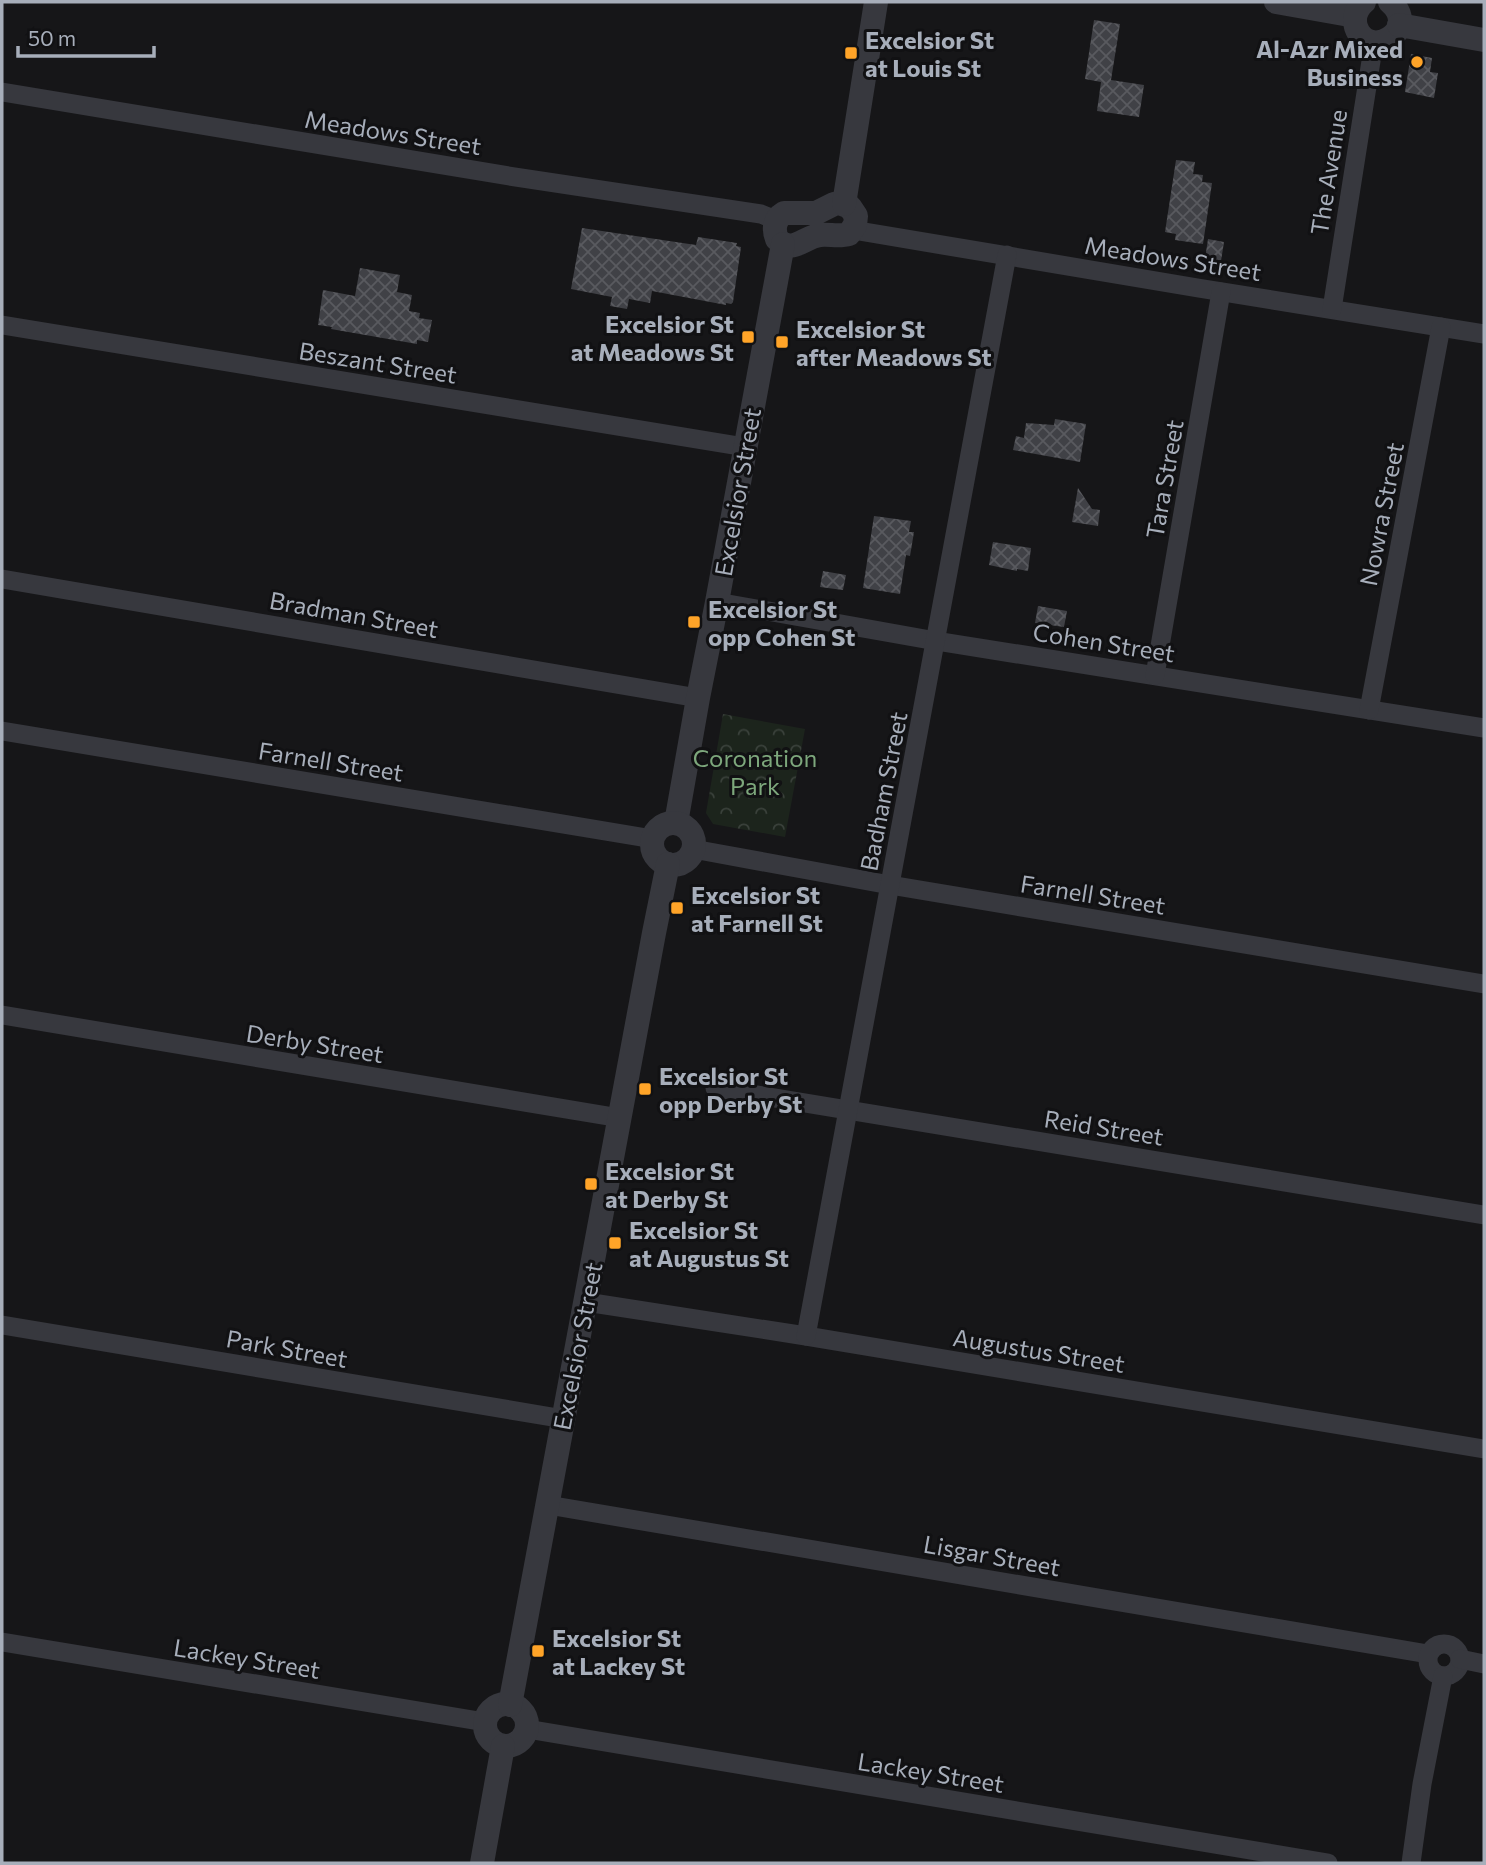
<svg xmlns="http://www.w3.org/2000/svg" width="1486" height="1865" viewBox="0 0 1486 1865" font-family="Commissioner,sans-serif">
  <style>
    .forest { fill: url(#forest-crowns) }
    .building { fill: url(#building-cross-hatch) }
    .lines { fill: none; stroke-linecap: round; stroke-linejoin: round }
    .minor { stroke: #37383e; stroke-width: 19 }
    .tertiary { stroke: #37383e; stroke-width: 24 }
    .poi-dot { fill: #ffa428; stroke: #111113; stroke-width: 2.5 }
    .labels { text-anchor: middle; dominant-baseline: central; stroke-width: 6; stroke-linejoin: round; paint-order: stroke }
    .poi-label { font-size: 24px; font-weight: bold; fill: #a7aeba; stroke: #111113; text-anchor: start }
    .street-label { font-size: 24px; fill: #a7aeba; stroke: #111113 }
    .park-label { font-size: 24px; fill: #7da77c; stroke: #111113 }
  </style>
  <defs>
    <pattern id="forest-crowns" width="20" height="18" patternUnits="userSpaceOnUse" patternTransform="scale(1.75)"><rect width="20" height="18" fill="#1c241c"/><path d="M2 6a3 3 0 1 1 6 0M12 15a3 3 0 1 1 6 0" fill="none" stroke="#3a413b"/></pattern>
    <pattern id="building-cross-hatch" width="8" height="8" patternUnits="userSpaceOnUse" patternTransform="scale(1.75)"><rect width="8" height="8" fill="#404146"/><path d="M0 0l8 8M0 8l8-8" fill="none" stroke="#595a5f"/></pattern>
  </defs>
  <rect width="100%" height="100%" fill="#161618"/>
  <path class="forest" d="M723 714 805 729 785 837 713 824 706 813Z"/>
  <g class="building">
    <path d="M1094 20 1120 24 1111 80 1144 85 1139 117 1097 111 1101 82 1085 79Z"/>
    <path d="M1411 54 1432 58 1430 72 1438 73 1434 98 1405 92Z"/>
    <path d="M1176 160 1195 162 1193 174 1203 175 1202 182 1212 183 1203 244 1175 240 1176 234 1165 232Z"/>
    <path d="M582 228 696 245 698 237 737 243 736 246 741 247 733 302 731 304 726 303V305L652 291 650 303 629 299 627 309 610 306 612 297 571 289Z"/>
    <path d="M1208 239 1224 242 1221 261 1205 259Z"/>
    <path d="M360 268 400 275 397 292 412 295 409 311 420 313 419 318 432 320 428 342 417 340V344L331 329 332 327 318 325 323 290 355 296Z"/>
    <path d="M1055 419 1086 424 1080 462 1013 450 1016 436 1024 438 1026 423 1054 425Z"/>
    <path d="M1078 488 1092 509 1100 510 1098 526 1072 522Z"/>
    <path d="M874 516 911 521 909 532H914L910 556 906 555 900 594 863 588Z"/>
    <path d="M993 542 1031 548 1028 571 1017 569V571L989 565Z"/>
    <path d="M823 571 846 575 843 590 820 587Z"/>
    <path d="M1038 606 1067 611 1064 627 1035 623Z"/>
  </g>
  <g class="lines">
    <g class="minor">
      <path d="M2 92 509 176 761 214 776 220"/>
      <path d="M853 230 1198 288 1484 334"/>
      <path d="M1332 309 1374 42"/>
      <path d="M2 325 745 447"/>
      <path d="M2 579 698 698"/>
      <path d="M717 602 936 641 1484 728"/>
      <path d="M1155 675 1221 292"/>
      <path d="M1369 710 1441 327"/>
      <path d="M2 731 653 839"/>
      <path d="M693 849 890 885 1484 984"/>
      <path d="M2 1015 620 1118"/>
      <path d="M715 1088 1484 1215"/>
      <path d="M586 1302 806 1336 1484 1449"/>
      <path d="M2 1325 564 1419"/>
      <path d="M806 1336 1007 255"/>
      <path d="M548 1505 1428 1654"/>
      <path d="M2 1642 485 1722"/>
      <circle cx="1444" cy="1660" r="16"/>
      <path d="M1460 1659 1484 1664"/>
      <path d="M527 1729 1328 1863"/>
      <path d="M1411 1863 1422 1784 1443 1676"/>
    </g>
    <g class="tertiary">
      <path d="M1276 2 1355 16"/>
      <path d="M1364 2C1357 8 1353 17 1356 27 1368 62 1422 30 1390 2"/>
      <path d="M1399 25 1484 40"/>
      <path d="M839 203 850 207 856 216 855 225 849 234C839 237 830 234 820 235 803 237 793 255 777 239 773 229 774 219 784 213H816L834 204Z"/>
      <path d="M844 204 876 2"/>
      <path d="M676 823 698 698 717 602 783 244"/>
      <circle cx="673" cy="844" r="21"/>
      <circle cx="506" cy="1725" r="21"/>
      <path d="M510 1705 654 933 668 864"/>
      <path d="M482 1863 503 1746"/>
    </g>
  </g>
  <g class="poi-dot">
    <rect x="844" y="46" width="14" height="14" rx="3.5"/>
    <circle cx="1417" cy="62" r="7"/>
    <rect x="741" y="330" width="14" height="14" rx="3.5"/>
    <rect x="775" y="335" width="14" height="14" rx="3.5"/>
    <rect x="687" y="615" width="14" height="14" rx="3.5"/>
    <rect x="670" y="901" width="14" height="14" rx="3.5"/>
    <rect x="638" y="1082" width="14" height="14" rx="3.5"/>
    <rect x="584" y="1177" width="14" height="14" rx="3.5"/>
    <rect x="608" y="1236" width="14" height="14" rx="3.5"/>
    <rect x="531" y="1644" width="14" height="14" rx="3.5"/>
  </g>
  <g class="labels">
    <g class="poi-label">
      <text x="865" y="39">Excelsior St<tspan x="865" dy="28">at Louis St</tspan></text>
      <text x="1403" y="48" text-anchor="end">Al-Azr Mixed<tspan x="1403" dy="28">Business</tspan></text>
      <text x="734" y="323" text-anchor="end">Excelsior St<tspan x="734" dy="28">at Meadows St</tspan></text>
      <text x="796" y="328">Excelsior St<tspan x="796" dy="28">after Meadows St</tspan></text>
      <text x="708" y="608">Excelsior St<tspan x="708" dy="28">opp Cohen St</tspan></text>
      <text x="691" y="894">Excelsior St<tspan x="691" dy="28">at Farnell St</tspan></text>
      <text x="659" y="1075">Excelsior St<tspan x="659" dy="28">opp Derby St</tspan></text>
      <text x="605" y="1170">Excelsior St<tspan x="605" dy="28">at Derby St</tspan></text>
      <text x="629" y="1229">Excelsior St<tspan x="629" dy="28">at Augustus St</tspan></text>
      <text x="552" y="1637">Excelsior St<tspan x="552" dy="28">at Lackey St</tspan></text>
    </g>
    <g class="street-label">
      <text transform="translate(393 132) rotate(9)">Meadows Street</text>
      <text transform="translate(1328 172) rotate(-81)">The Avenue</text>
      <text transform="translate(1173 258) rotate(9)">Meadows Street</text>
      <text transform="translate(378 362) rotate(9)">Beszant Street</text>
      <text transform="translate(1164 479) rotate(-80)">Tara Street</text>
      <text transform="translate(737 492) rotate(-80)">Excelsior Street</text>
      <text transform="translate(1381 514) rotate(-79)">Nowra Street</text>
      <text transform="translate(354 614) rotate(10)">Bradman Street</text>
      <text transform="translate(1104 642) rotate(9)">Cohen Street</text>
      <text transform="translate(331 761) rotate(9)">Farnell Street</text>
      <text transform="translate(883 791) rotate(-79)">Badham Street</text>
      <text transform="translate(1093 894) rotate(9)">Farnell Street</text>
      <text transform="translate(315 1043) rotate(9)">Derby Street</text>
      <text transform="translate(1104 1127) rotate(9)">Reid Street</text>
      <text transform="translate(577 1346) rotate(-79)">Excelsior Street</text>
      <text transform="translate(287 1348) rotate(10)">Park Street</text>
      <text transform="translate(1039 1350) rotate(9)">Augustus Street</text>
      <text transform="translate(992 1555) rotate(10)">Lisgar Street</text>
      <text transform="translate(247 1658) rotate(9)">Lackey Street</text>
      <text transform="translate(931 1772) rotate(9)">Lackey Street</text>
    </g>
    <g class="park-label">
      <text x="755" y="757">Coronation<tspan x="755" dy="28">Park</tspan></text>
    </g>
  </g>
  <rect width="1486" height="1865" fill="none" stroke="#a7aeba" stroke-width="7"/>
  <path d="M18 46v10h136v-10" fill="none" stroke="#a7aeba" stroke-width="3.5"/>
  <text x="28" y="46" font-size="21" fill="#a7aeba" stroke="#111113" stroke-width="5" paint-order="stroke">50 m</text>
</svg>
